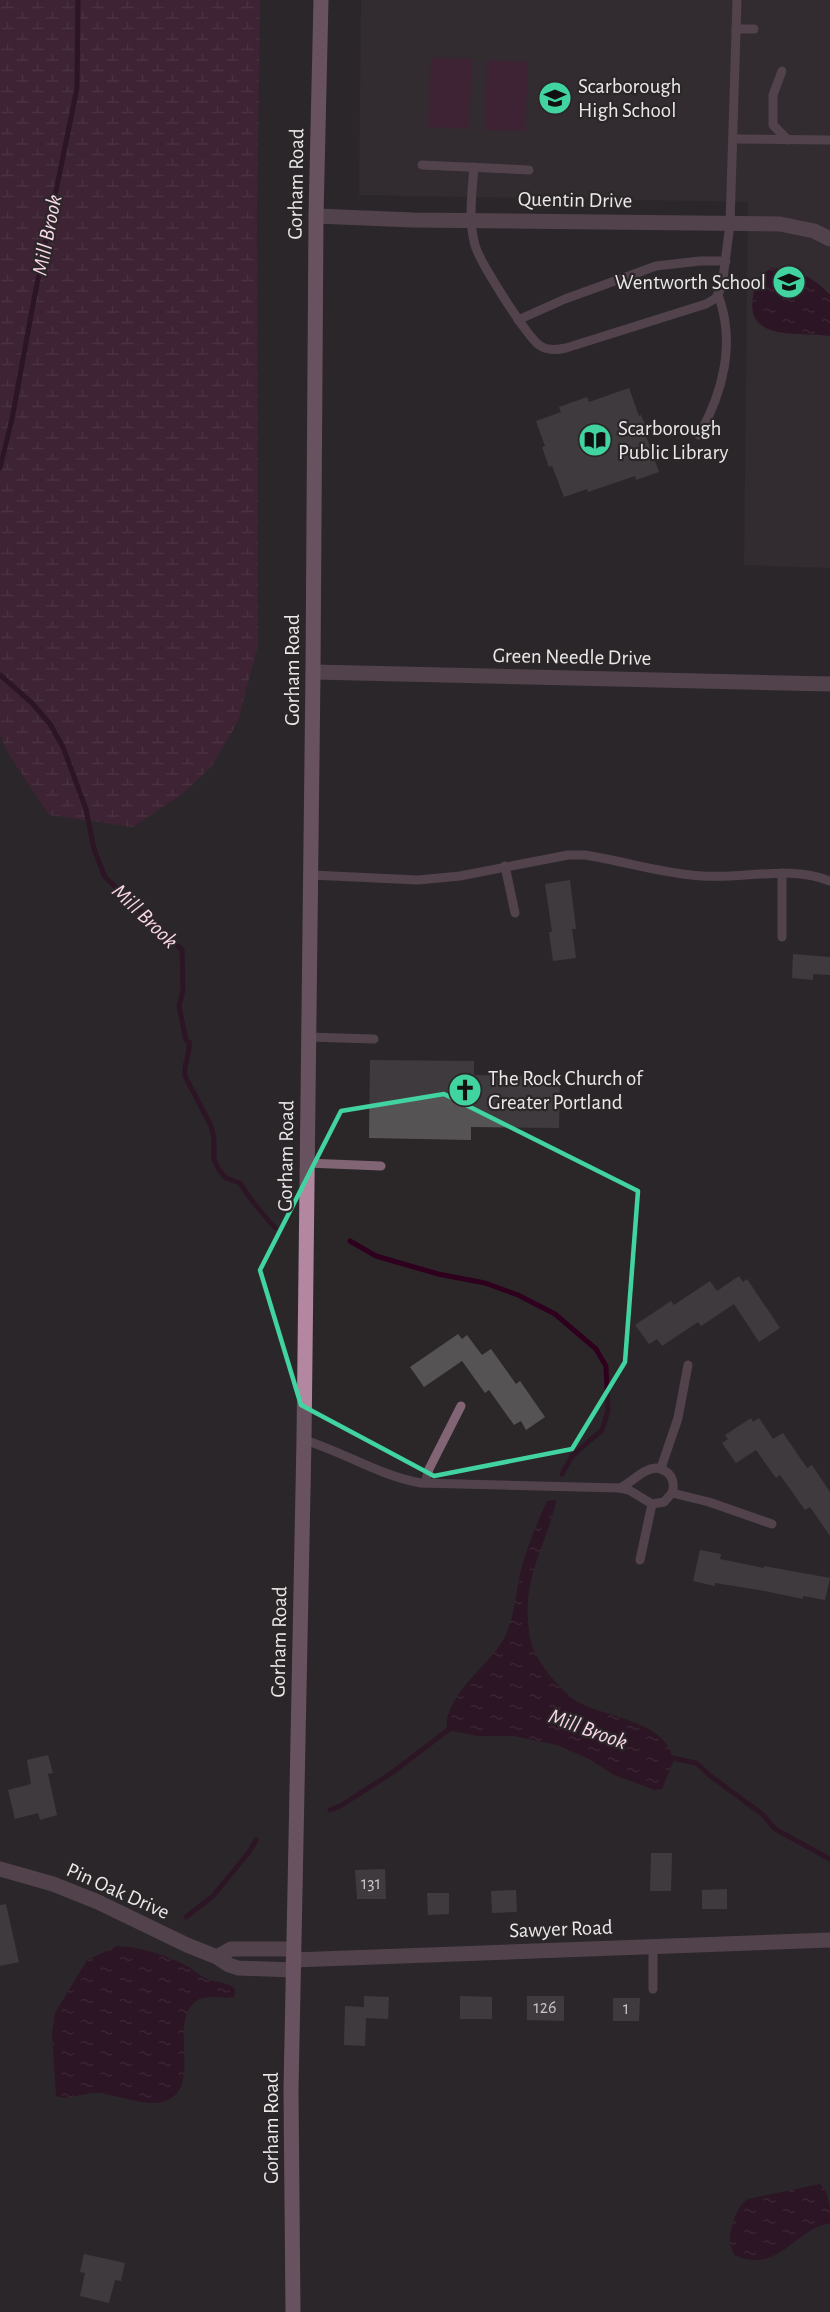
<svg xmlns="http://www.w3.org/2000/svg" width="830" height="2312" viewBox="0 0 830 2312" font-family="'Alegreya Sans',sans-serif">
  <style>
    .built { fill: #3a3135 }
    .wetland { fill: url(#wetland-marsh) }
    .garden { fill: #542040 }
    .water { fill: url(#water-ripples) }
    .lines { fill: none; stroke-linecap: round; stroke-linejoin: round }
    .stream { stroke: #2e001e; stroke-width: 5 }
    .building { fill: #565355 }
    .lane { stroke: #816574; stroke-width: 9 }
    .street { stroke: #816574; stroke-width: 15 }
    .secondary { stroke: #b3879f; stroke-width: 15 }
    .marked { fill: none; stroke: #41d4a1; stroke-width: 4.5; stroke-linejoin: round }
    .labels { text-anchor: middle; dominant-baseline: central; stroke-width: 4.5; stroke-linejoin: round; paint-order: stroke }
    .number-label { font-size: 18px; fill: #c5c3c4 }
    .poi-label { font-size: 21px; fill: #eae8e9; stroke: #2b2729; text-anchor: start }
    .street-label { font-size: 21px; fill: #eae8e9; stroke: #2b2729 }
    .water-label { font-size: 22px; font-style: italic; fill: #fcd7ea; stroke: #2b2729 }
  </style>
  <defs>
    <pattern id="wetland-marsh" width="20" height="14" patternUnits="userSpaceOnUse" patternTransform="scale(1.5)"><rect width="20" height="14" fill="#542040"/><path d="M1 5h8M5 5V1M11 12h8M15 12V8" fill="none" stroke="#6d405c"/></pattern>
    <pattern id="water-ripples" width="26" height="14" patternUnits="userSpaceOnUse" patternTransform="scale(1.5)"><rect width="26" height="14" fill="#2e001e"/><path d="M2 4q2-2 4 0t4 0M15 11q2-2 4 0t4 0" fill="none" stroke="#4c253f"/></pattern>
  </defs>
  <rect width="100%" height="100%" fill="#2b2729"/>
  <path class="built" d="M361 0H830V568L744 565 748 202 359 195Z"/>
  <path class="wetland" d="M0 0H260L257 202 258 645 238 721 212 766 181 795 133 827 49 815 6 750 0 734Z"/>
  <g class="garden">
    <path d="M431 58 472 59 469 129 428 127Z"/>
    <path d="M487 60 528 62 525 131 485 130Z"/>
  </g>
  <g class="water">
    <path d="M772 268C796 269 814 277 830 295V336C802 331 745 343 753 297 755 283 759 274 772 268Z"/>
    <path d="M556 1500C550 1534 530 1565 528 1601 527 1613 528 1634 532 1646 538 1663 562 1693 578 1702 606 1718 670 1721 673 1762L662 1789 655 1790 614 1775 589 1759 557 1745 513 1736H478L447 1730C442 1699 487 1666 502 1642 515 1621 515 1593 521 1570 527 1547 537 1523 547 1501Z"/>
    <path d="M117 1946C142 1947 166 1955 189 1967 194 1970 199 1975 205 1978 214 1983 227 1981 235 1989L234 1997C222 1999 209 1994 198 2000 163 2020 211 2098 155 2103 146 2104 113 2096 101 2093 86 2091 70 2101 56 2096L52 2033 55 2013 87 1960Z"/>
    <path d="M820 2184C830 2193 830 2210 830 2223 793 2230 779 2275 734 2255 733 2251 730 2245 730 2240 730 2228 737 2205 748 2199Z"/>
  </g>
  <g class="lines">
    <g class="stream">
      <path d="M0 468 12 419 34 299 77 88 78 0"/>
      <path d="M0 675 32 703 50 724 63 747 86 809 94 849 105 877 182 950 183 990 179 1006 186 1040 189 1042C191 1054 183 1063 185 1076L211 1126 214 1138V1159L219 1170 226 1178 240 1183 253 1202 275 1228"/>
      <path d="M350 1241 376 1256 438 1274 485 1283 518 1295 555 1314 596 1349 606 1366 608 1411 602 1430 572 1456 562 1474"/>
      <path d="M668 1757 696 1763 713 1778 762 1814 775 1829 830 1859"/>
      <path d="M330 1810 342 1805 393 1772 452 1727"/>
      <path d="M186 1917 213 1896 249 1852 256 1840"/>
    </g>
  </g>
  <g class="building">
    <path d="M629 388 639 416 641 415 648 432 645 433 659 472 636 480 635 476 588 492 587 489 564 497 552 466 549 467 542 447 545 446 536 421 561 412 559 407 587 397 589 402Z"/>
    <path d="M570 880 576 929H572L576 958 553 961 549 932H552L545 884Z"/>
    <path d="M793 954 830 957V975L813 974V980L792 978Z"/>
    <path d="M370 1060 474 1061V1075L560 1077 559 1128 471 1127V1140L369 1138Z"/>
    <path d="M739 1276 743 1282 747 1279 780 1328 759 1342 734 1304 701 1326 698 1322 662 1346 657 1339 649 1344 635 1325 671 1301 674 1305 710 1281 717 1291Z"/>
    <path d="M458 1334 462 1339 467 1335 482 1355 491 1349 516 1384 520 1381 545 1417 526 1430 521 1421 514 1425 489 1390 485 1393 462 1361 424 1387 410 1367Z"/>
    <path d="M751 1418 753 1422 759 1418 773 1439 783 1433 807 1468 812 1465 830 1492V1536L810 1507 805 1510 780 1475 776 1478 756 1450 736 1463 722 1443 728 1439 725 1435Z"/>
    <path d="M700 1550 721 1554 720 1559 764 1568V1566L830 1578 825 1600 803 1596V1599L759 1590 715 1583V1586L693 1581Z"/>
    <path d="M48 1755 53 1773 48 1774 57 1815 40 1820 38 1813 15 1819 8 1790 31 1784 27 1760Z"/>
    <path d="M651 1853H672L671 1891H650Z"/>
    <path d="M385 1869 386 1899H357L355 1870Z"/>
    <path d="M727 1889V1909H702V1890Z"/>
    <path d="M516 1890 517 1912 492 1913 491 1891Z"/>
    <path d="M427 1893H449V1914L428 1915Z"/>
    <path d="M6 1904 19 1962 0 1966V1905Z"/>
    <path d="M364 1996 389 1997 388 2019 366 2018 365 2046 344 2045 345 2006 364 2007Z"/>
    <path d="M460 1996 492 1997V2019H460Z"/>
    <path d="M527 1996H564V2021L527 2020Z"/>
    <path d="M613 1998H640L639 2021H613Z"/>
    <path d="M84 2254 125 2263 121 2281 115 2280 109 2303 80 2296 85 2273 80 2272Z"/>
  </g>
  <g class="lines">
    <g class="lane">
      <path d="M736 29H754"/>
      <path d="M782 71 773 95V125L788 140"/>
      <path d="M734 139 830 140"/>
      <path d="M422 165 529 170"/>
      <path d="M474 167C472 193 468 220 475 245 479 261 526 335 539 345 547 351 557 350 566 348L706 304 716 298 722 286 730 224 737 0"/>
      <path d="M518 320 565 299 656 266 700 261H726"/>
      <path d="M699 435C723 393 736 342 718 295"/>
      <path d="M505 866 515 913"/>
      <path d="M311 875 418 880 460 876 568 855H585C624 861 663 874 702 876 745 879 789 865 830 881"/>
      <path d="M782 937V873"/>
      <path d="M309 1037 374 1039"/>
      <path d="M307 1163 381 1166"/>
      <path d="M304 1440C344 1452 380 1476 421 1483L620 1488"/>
      <path d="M656 1468C670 1470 676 1480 672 1493L664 1502 652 1504 629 1490 620 1488C633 1482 642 1469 656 1468Z"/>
      <path d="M661 1468 678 1418 688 1365"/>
      <path d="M425 1483 429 1469 461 1406"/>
      <path d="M672 1493 709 1502 772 1524"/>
      <path d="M640 1560 652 1504"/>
      <path d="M653 1989V1947"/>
    </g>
    <g class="street">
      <path d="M316 216 413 220 780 224 814 231 830 239"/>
      <path d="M313 672 830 684"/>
      <path d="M0 1869 53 1884 98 1902 187 1945 217 1957 229 1965 238 1968 293 1970"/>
      <path d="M217 1957 231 1949H293"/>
      <path d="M293 1960 830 1940"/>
    </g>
    <path class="secondary" d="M293 2312 291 2090 304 1440 313 672 316 216 321 0"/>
  </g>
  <path d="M0 0H830V2312H0ZM444 1094 638 1191 625 1362 572 1449 434 1476 301 1405 260 1270 341 1111Z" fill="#2b2729" fill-opacity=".55" fill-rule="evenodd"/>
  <path class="marked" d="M444 1094 638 1191 625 1362 572 1449 434 1476 301 1405 260 1270 341 1111Z"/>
  <defs>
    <g id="school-disc" transform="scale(1.725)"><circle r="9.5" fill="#41d4a1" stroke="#2b2729"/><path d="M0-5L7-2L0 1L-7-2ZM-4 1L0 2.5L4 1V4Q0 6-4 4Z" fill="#111"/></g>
    <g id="library-disc" transform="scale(1.725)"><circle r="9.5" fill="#41d4a1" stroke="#2b2729"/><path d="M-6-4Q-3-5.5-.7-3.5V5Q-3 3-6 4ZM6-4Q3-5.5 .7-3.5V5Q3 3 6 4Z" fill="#111"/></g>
    <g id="church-disc" transform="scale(1.725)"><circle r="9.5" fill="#41d4a1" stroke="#2b2729"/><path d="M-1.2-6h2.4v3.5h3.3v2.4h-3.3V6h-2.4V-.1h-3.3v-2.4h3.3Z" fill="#111"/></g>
  </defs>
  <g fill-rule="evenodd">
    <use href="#school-disc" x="555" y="98"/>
    <use href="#school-disc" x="789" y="282"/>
    <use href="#library-disc" x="595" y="440"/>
    <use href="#church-disc" x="465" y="1090"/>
  </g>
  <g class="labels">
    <g class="number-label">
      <text x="371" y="1884">131</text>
      <text x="545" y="2008">126</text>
      <text x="626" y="2009">1</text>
    </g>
    <g class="poi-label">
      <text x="578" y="86">Scarborough<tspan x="578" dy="24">High School</tspan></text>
      <text x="766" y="282" text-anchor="end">Wentworth School</text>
      <text x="618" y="428">Scarborough<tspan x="618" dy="24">Public Library</tspan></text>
      <text x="488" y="1078">The Rock Church of<tspan x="488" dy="24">Greater Portland</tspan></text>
    </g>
    <g class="street-label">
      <text transform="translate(296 184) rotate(-89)">Gorham Road</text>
      <text transform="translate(575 200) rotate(1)">Quentin Drive</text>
      <text transform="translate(572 657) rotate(1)">Green Needle Drive</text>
      <text transform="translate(292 670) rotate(-90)">Gorham Road</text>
      <text transform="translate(286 1156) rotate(-89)">Gorham Road</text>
      <text transform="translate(279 1642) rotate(-89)">Gorham Road</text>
      <text transform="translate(118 1891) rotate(24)">Pin Oak Drive</text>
      <text transform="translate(561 1929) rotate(-2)">Sawyer Road</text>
      <text transform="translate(271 2128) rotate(-90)">Gorham Road</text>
    </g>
    <g class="water-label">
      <text transform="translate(47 235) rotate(-79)">Mill Brook</text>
      <text transform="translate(145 916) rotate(44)">Mill Brook</text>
      <text transform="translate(588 1729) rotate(20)">Mill Brook</text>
    </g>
  </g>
</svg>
